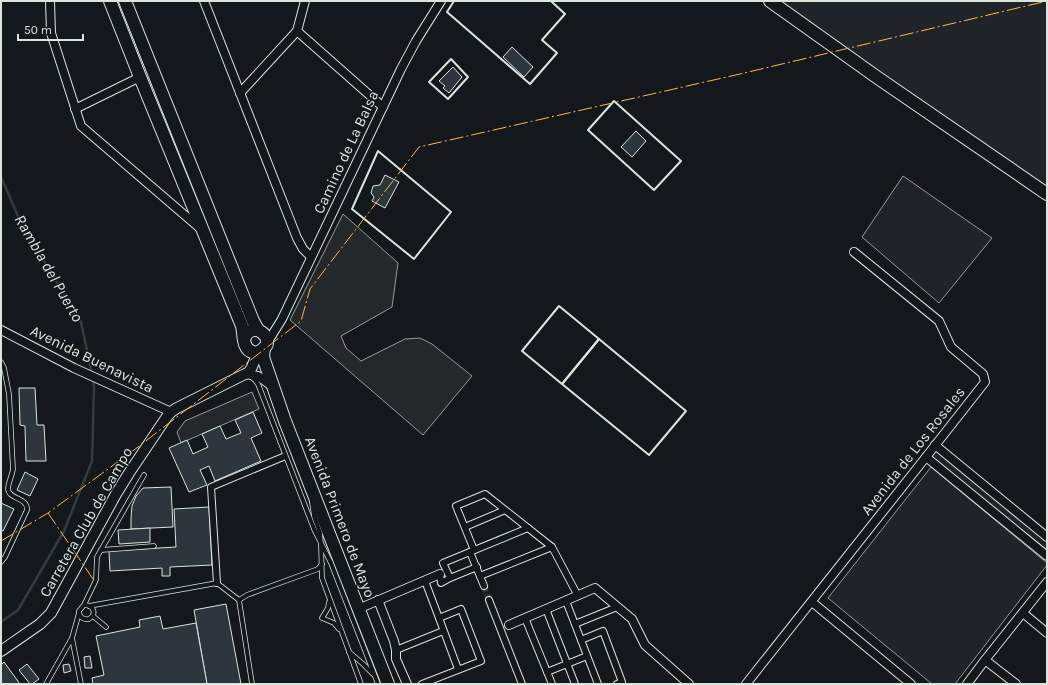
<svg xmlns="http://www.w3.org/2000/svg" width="1048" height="685" viewBox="0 0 1048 685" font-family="Karla,sans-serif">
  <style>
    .green { fill: #202428; stroke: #939e99 }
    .parking { fill: #24282b; stroke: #939e99 }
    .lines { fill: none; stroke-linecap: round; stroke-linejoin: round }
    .stream { stroke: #363b3e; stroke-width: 2.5 }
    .building { fill: #2c363c; stroke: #d8e6dc }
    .pedestrian-tunnel { stroke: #313739; stroke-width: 6; stroke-dasharray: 6 3; stroke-linecap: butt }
    .service-casing { stroke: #d8e6dc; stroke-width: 5.5 }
    .pedestrian-casing { stroke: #d8e6dc; stroke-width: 8 }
    .minor-casing { stroke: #d8e6dc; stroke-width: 10 }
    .tertiary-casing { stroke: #d8e6dc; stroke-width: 12 }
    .primary-casing { stroke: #d8e6dc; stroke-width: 14 }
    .service { stroke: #14181c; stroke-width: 4 }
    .pedestrian { stroke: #14181c; stroke-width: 6 }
    .minor { stroke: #14181c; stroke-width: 8 }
    .tertiary { stroke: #14181c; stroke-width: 10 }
    .primary { stroke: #14181c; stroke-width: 12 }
    .wall { stroke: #d8e6dc; stroke-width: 2 }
    .power { stroke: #ffb74d; stroke-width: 1; stroke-dasharray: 14 3 2 3; stroke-linecap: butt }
    .labels { text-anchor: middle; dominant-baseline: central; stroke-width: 3; stroke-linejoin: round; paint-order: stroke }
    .street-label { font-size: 15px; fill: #d8e6dc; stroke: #14181c }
    .water-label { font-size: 16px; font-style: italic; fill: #d8e6dc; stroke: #14181c }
  </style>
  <rect width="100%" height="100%" fill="#14181c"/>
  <g class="green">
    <path d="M775 1H1047V187Z"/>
    <path d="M903 176 992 238 939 303 862 237Z"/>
    <path d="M936 450 1047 542V550L931 457Z"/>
    <path d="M931 467 1047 563V565L955 684H932L828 598Z"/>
  </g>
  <g class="parking">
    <path d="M343 214 398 263 392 307 341 336 346 348 361 361 405 339 420 338 432 344 472 376 423 435 290 320Z"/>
    <path d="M252 392 259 409 181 443 177 432 185 421Z"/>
  </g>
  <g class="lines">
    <g class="stream">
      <path d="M1 177 21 223 81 322 92 374"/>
      <path d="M1 622 18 610 64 531 92 461 94 388 93 379"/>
    </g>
  </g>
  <g class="building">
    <path d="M512 47 533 67 524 77 503 57Z"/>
    <path d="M453 67 462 77 449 93 443 88 445 86 439 81Z"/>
    <path d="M636 131 646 141 632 157 621 147Z"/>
    <path d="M385 175 399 182 385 208 372 201 374 197 371 193 373 186 380 185Z"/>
    <path d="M19 388H35L37 425H44L46 461H26L25 426 20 425Z"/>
    <path d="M253 412 262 433 251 438 261 461 215 481 209 466 200 470 207 485 189 492 169 448 187 440 193 454 208 447 202 434 220 426 226 439 241 433 235 420Z"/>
    <path d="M25 472 38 479 30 496 17 490Z"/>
    <path d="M171 487 173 527 131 529V518L132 506 136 496 143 488Z"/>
    <path d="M1 503 14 509 3 531 1 530Z"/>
    <path d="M209 507 212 565 170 567V576H162V568L110 571 109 551 176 547 174 509Z"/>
    <path d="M150 528V542L119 544 118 530Z"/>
    <path d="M226 604 241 684H207L194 610Z"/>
    <path d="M160 616 163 629 196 623 207 684H93L92 678 104 675 96 636 140 627 139 620Z"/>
    <path d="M90 656 92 668H85L84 657Z"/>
    <path d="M4 662 20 684H1V665Z"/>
    <path d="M27 664 39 679 32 684H30L19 670Z"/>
    <path d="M69 664 71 671 64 673 63 665Z"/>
  </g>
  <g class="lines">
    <path class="pedestrian-tunnel" d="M484 586 489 600"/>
    <g class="service-casing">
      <g id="service">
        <path d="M1 362 4 368 9 394 13 469C12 476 8 483 8 489 9 500 28 497 27 510L5 557 1 562"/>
        <path d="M251 377 255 380 258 384 314 529 331 563 378 684"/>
        <path d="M312 502 314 516 320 533 321 545 322 578 361 684"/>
        <path d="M101 550 154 546"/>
        <path d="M239 600 247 595 318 569 322 564"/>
        <path d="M329 602 328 608 322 618 334 623 339 629"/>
        <path d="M84 605C94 605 97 614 89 619 83 620 79 617 79 611L84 605 96 580 97 557 144 475"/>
        <path d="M89 606 217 583 239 600 252 684"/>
        <path d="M93 616 106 627"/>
        <path d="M72 638 81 684"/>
        <path d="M349 652 362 663 373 674"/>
        <path d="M46 684 72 638 79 613"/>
      </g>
    </g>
    <g class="pedestrian-casing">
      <g id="pedestrian">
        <path d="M465 527 505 510"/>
        <path d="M474 550 456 506 485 494 552 547 578 596"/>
        <path d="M470 552 484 586"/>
        <path d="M440 574 441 583 450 578 443 563 528 528"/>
        <path d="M480 576 552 547"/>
        <path d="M450 578 477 567"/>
        <path d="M425 581 439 618"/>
        <path d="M217 583 211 487 283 457"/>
        <path d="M489 600 522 684"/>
        <path d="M566 601 598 684"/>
        <path d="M546 609 575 684"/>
        <path d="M525 618 552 684"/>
        <path d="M575 624 617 607"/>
        <path d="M581 640 603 631 622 682 617 684"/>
        <path d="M396 650 443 631"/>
        <path d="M547 672 587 656"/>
        <path d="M422 684 481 661 461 609 439 618 458 669"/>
      </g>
    </g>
    <g class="minor-casing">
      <g id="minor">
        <path d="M50 1 51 33 81 126 202 230"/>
        <path d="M204 1 297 238 303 249 311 257"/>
        <path d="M297 31 383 107"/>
        <path d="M240 93 297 31 305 1"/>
        <path d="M75 109 140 77"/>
        <path d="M1 330 74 368 171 412"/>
        <path d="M267 343 282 319 401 69 416 41 441 1"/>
        <path d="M246 374 258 376 273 387"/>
        <path d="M935 445 1047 537"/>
        <path d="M926 457 1047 556"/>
        <path d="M378 600 394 641 396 650V659L407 684"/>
        <path d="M812 602 911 684"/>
        <path d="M358 609 440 574"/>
        <path d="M1023 613 1047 633"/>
        <path d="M509 625 595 588 632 619 645 645 689 684"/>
        <path d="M985 660 1016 684"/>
        <path d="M746 684 926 457 985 382 983 374 951 347 939 321 854 252"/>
        <path d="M967 684 985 660 1047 582"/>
      </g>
    </g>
    <g class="tertiary-casing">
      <path id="tertiary" d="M1 651 40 624 51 613 116 494 129 473 166 418 171 412 177 408 249 372 252 367 258 352"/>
    </g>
    <g class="primary-casing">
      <g id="primary">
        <path d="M110 1 140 77 242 326C244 334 242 350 253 352 256 353 259 352 262 350 278 339 252 318 244 339"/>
        <path d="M125 1 253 321 258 330"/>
        <path d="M770 1 878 78 1047 194"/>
        <path d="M264 348 263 356 264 360 285 421 388 684"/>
      </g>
    </g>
    <use href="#service" class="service"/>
    <use href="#pedestrian" class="pedestrian"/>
    <use href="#minor" class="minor"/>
    <use href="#tertiary" class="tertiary"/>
    <use href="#primary" class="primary"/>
    <g class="wall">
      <path d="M454 1 447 12 530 84 557 53 542 40 565 14 551 1"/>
      <path d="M451 59 468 77 448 99 429 82Z"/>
      <path d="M614 101 681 161 654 190 588 130Z"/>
      <path d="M378 151 451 212 414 259 352 209Z"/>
      <path d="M559 306 599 339 562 384 522 351Z"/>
      <path d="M599 339 686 411 649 455 562 384Z"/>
    </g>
    <g class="power">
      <path d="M48 513 93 579"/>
      <path d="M1 541 48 513 138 447 301 321 310 289 419 147 740 74 1047 1"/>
    </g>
  </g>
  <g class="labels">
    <g class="street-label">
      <text transform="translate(346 152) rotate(-65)">Camino de La Balsa</text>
      <text transform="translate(92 359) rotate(26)">Avenida Buenavista</text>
      <text transform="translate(913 451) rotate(-52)">Avenida de Los Rosales</text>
      <text transform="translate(340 517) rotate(69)">Avenida Primero de Mayo</text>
      <text transform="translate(86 522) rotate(-60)">Carretera Club de Campo</text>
    </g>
    <g class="water-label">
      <text transform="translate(49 268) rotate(60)">Rambla del Puerto</text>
    </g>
  </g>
  <rect width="1048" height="685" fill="none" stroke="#d8e6dc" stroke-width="4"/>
  <path d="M18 34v6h65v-6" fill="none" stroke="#d8e6dc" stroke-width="2"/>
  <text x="24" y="34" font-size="12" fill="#d8e6dc" stroke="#14181c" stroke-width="3" paint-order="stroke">50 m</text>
</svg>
